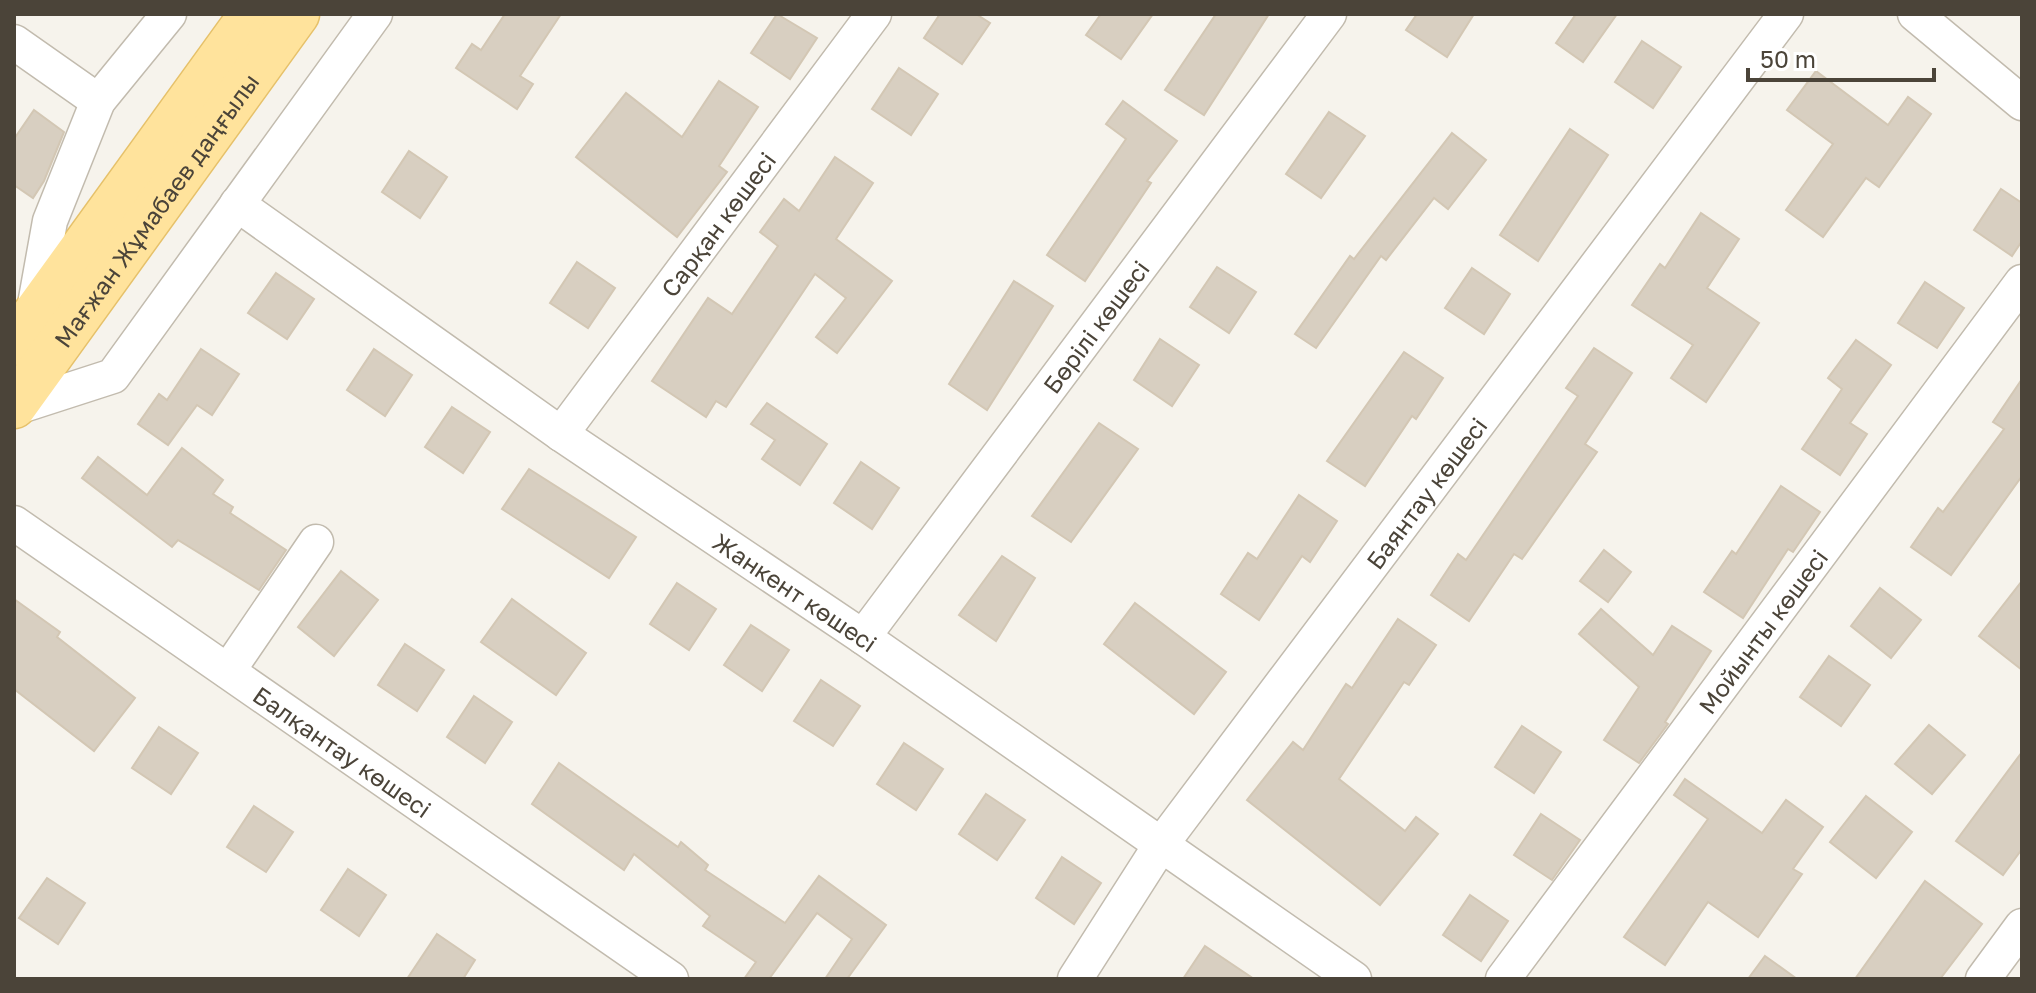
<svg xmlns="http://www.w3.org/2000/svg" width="2036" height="993" viewBox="0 0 2036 993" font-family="'Golos Text',sans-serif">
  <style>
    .building { fill: #d8cfc1; stroke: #d3c7b4; stroke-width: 2 }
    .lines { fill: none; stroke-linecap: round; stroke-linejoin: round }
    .minor-casing { stroke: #c2bbae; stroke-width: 37 }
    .major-casing { stroke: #e6c16a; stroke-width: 47 }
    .minor { stroke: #fff; stroke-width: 34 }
    .major { stroke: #ffe39c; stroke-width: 44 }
    .labels { text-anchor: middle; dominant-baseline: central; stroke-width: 8; stroke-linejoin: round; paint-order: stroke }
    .street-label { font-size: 24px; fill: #4b4439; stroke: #fff }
  </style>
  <rect width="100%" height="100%" fill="#f6f3ec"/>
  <g class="building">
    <path d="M505 14H561L520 76 533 84 517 109 456 68 472 44 481 50Z"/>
    <path d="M777 14 817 38 790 79 751 53Z"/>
    <path d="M940 14H976L990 23 962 64 924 38Z"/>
    <path d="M1101 14H1153L1121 59 1086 35Z"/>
    <path d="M1216 14H1269L1204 115 1165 90Z"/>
    <path d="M1417 14H1474L1447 57 1406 30Z"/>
    <path d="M1576 14H1617L1583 62 1556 43Z"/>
    <path d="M1642 41 1681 67 1653 108 1615 82Z"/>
    <path d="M899 68 938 94 911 135 872 109Z"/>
    <path d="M1816 71 1888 125 1908 97 1931 114 1879 187 1866 178 1823 237 1786 210 1833 144 1787 110Z"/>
    <path d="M719 81 758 107 719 166 727 172 677 237 576 157 626 93 682 137Z"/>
    <path d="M1123 101 1177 141 1147 181 1151 183 1085 281 1047 255 1126 139 1106 124Z"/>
    <path d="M34 110 64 132 44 181 33 198 14 185V139Z"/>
    <path d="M1329 112 1365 136 1321 198 1286 174Z"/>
    <path d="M1570 129 1608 155 1538 261 1500 235Z"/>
    <path d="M1452 133 1486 160 1448 209 1434 198 1386 260 1381 256 1316 348 1295 334 1350 256 1354 259Z"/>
    <path d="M409 151 447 177 420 218 382 192Z"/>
    <path d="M835 157 873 183 836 239 892 281 837 353 816 337 846 298 815 274 726 407 716 401 706 417 652 381 708 298 732 314 778 246 760 232 784 199 799 211Z"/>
    <path d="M2001 189 2022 203V241L2012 256 1974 230Z"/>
    <path d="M1701 213 1739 239 1707 288 1759 323 1706 402 1671 378 1693 345 1632 305 1660 264 1665 268Z"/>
    <path d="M577 262 615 288 588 328 550 303Z"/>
    <path d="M1217 267 1256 292 1229 333 1190 307Z"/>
    <path d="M1472 268 1510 294 1484 334 1445 308Z"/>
    <path d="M276 273 314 299 287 339 248 313Z"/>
    <path d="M1014 281 1053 306 987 410 949 384Z"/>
    <path d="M1925 282 1964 308 1937 348 1898 323Z"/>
    <path d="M1160 339 1199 365 1172 406 1134 380Z"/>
    <path d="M1856 340 1891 365 1850 423 1867 434 1840 475 1802 449 1842 389 1828 378Z"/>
    <path d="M1594 348 1632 373 1585 444 1597 452 1522 559 1514 554 1469 621 1431 595 1458 554 1466 560 1578 396 1566 388Z"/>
    <path d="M201 349 239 374 212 415 197 405 168 445 138 424 159 394 167 400Z"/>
    <path d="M374 349 412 375 385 416 347 390Z"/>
    <path d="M1404 352 1443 378 1416 419 1412 416 1365 486 1327 461Z"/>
    <path d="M2022 379V476L1951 575 1911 547 1938 508 1943 512 2004 429 1993 422Z"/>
    <path d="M767 403 827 444 800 485 762 459 775 440 751 424Z"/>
    <path d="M452 407 490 432 463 473 425 447Z"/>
    <path d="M1099 423 1138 449 1071 542 1032 516Z"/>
    <path d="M182 448 223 480 213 494 233 507 230 513 286 550 259 590 178 540 172 547 82 478 98 457 147 495Z"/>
    <path d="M861 462 899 488 872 529 834 503Z"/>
    <path d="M529 469 636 537 609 578 502 509Z"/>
    <path d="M1781 486 1820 512 1793 552 1788 549 1743 618 1704 592 1732 551 1736 554Z"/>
    <path d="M1299 495 1337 521 1310 562 1302 556 1259 620 1221 594 1248 553 1257 559Z"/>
    <path d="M1604 550 1631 572 1608 602 1580 581Z"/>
    <path d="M1002 556 1035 578 996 641 959 615Z"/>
    <path d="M341 571 378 600 334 656 298 627Z"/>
    <path d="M2022 581V670L1979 636Z"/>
    <path d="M677 583 716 609 689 650 650 624Z"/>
    <path d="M1880 588 1921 620 1891 658 1851 626Z"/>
    <path d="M14 599 60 632 57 637 135 698 94 751 14 689Z"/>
    <path d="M512 599 586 653 556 695 481 642Z"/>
    <path d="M1135 603 1226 672 1194 714 1104 644Z"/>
    <path d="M1601 609 1653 655 1672 626 1711 651 1665 722 1668 724 1639 763 1604 740 1639 687 1579 634Z"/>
    <path d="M1398 619 1436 645 1409 685 1404 682 1339 779 1405 831 1416 817 1438 834 1380 905 1247 800 1293 742 1303 750 1346 684 1352 688Z"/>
    <path d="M751 625 789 650 762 691 724 665Z"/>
    <path d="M405 644 444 670 417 711 378 685Z"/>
    <path d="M1829 656 1870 685 1841 726 1800 697Z"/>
    <path d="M821 680 860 706 833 746 794 721Z"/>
    <path d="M474 696 512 722 485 763 447 737Z"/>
    <path d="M1929 725 1965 755 1932 794 1895 764Z"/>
    <path d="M1522 726 1561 752 1534 793 1495 767Z"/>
    <path d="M159 727 198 753 171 794 132 768Z"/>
    <path d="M904 743 943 769 916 810 877 784Z"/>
    <path d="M2022 752V849L2003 875 1956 841Z"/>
    <path d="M559 763 678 847 681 842 708 865 705 870 785 923 819 876 886 925 847 979H825L852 939 817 913 769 979H744L756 962 703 926 710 916 634 854 624 870 532 804Z"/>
    <path d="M1685 779 1762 833 1786 800 1823 827 1793 869 1802 874 1758 937 1708 902 1665 965 1624 937 1708 819 1674 795Z"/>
    <path d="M986 794 1025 820 997 860 959 834Z"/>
    <path d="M1866 796 1912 832 1876 878 1830 842Z"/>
    <path d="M254 806 293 832 266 872 227 847Z"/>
    <path d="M1541 814 1580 840 1552 880 1514 855Z"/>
    <path d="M1062 857 1101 883 1074 924 1036 898Z"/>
    <path d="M348 869 386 895 359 936 321 910Z"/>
    <path d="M47 878 85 903 58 944 19 918Z"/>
    <path d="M1925 881 1982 924 1940 979H1855Z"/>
    <path d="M1470 895 1508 921 1481 961 1443 935Z"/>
    <path d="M437 934 475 960 463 979H407Z"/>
    <path d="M1205 946 1254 979H1183Z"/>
    <path d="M1765 956 1797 979H1748Z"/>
  </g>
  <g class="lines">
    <g class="minor-casing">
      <g id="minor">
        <path d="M1915 14 2022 103"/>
        <path d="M14 42 98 101"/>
        <path id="s1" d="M237 204 561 434 863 637 1354 979"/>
        <path d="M34 310 50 221 98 101 169 14"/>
        <path d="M14 408 113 376 375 14"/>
        <path id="s2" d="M561 434 874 14"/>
        <path id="s3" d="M14 523 671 979"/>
        <path id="s4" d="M863 637 1329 14"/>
        <path d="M228 671 316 542"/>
        <path id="s5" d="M1075 979 1160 846 1786 14"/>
        <path id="s6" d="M1503 979 2022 282"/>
        <path d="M1983 979 2022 926"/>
      </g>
    </g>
    <g class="major-casing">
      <g id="major">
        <path d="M14 343 252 14"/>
        <path id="s7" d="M14 406 297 14"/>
      </g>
    </g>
    <use href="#minor" class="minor"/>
    <use href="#major" class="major"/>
  </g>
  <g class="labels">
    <g class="street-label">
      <text stroke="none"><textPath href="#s7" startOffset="242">Мағжан Жұмабаев даңғылы</textPath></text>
      <text stroke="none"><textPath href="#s2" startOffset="262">Сарқан көшесі</textPath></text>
      <text stroke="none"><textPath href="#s4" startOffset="388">Бөрілі көшесі</textPath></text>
      <text stroke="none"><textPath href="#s5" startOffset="600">Баянтау көшесі</textPath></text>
      <text stroke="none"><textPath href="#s1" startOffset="680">Жанкент көшесі</textPath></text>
      <text stroke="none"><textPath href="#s6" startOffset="434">Мойынты көшесі</textPath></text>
      <text stroke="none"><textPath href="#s3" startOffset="400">Балқантау көшесі</textPath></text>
    </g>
  </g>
  <rect width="2036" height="993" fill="none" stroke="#4b4439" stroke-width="32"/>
  <path d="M1748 68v12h186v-12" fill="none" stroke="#4b4439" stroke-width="4"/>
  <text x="1760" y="68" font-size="24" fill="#4b4439" stroke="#ffffff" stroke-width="6" paint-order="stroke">50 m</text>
</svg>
